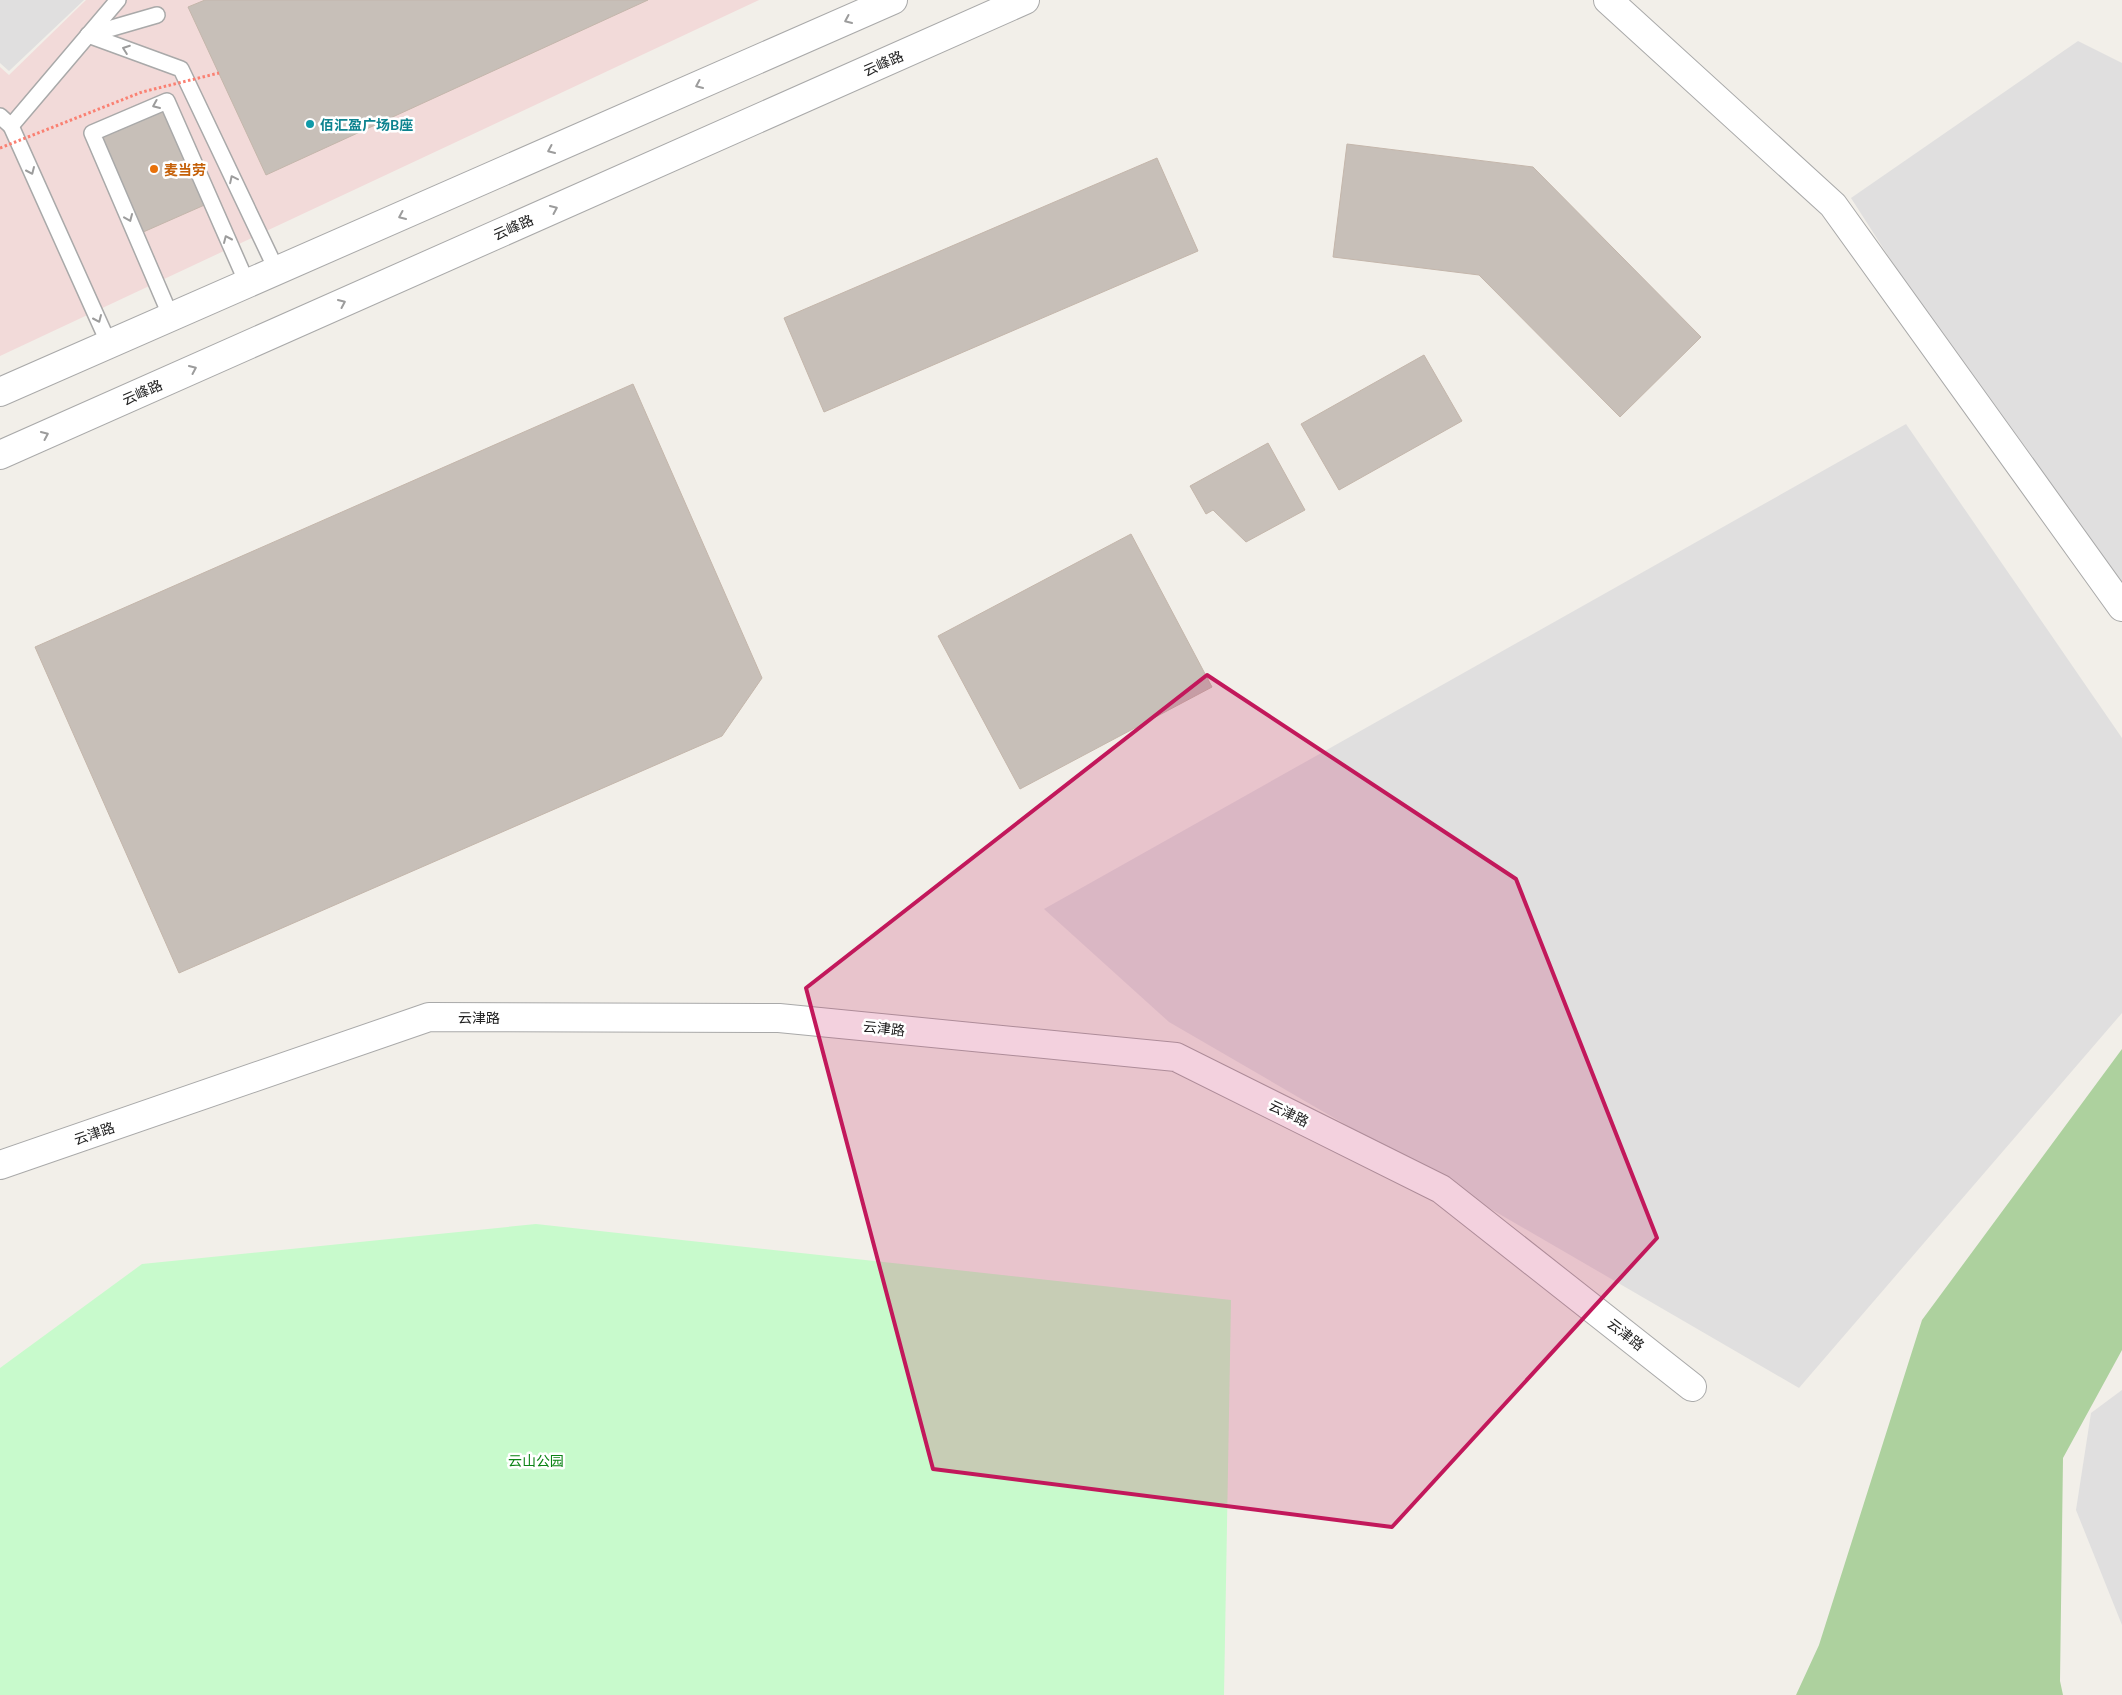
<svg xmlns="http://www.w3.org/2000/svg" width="2122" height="1695" viewBox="0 0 2122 1695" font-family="Lato,'Noto Sans SC',sans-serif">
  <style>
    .residential { fill: #e0dfdf }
    .commercial { fill: #f2dad9 }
    .forest { fill: #add19e }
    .park { fill: #c8facc }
    .building { fill: #c7bfb8; stroke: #c4b6ab }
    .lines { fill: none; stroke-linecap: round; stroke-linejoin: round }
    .service-casing { stroke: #a9a9a9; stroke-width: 18 }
    .minor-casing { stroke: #a9a9a9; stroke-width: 30 }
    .tertiary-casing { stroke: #a9a9a9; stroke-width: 30 }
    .service { stroke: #fff; stroke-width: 15 }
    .minor { stroke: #fff; stroke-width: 28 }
    .tertiary { stroke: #fff; stroke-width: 28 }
    .path-bridge { stroke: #fa8072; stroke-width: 3; stroke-dasharray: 2.5 2.5; stroke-linecap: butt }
    .oneway { stroke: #9c9c9c }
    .marked { fill: #c2185b; fill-opacity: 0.2; stroke: #c2185b; stroke-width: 4; stroke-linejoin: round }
    .culture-dot { fill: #0f9aa8; stroke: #fff; stroke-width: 2 }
    .food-dot { fill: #e8710a; stroke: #fff; stroke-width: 2 }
    .labels { text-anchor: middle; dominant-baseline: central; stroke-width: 5; stroke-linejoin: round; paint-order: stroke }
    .street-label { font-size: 14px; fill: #222; stroke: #fff }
    .culture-label { font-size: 14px; font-weight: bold; fill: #0d838f; stroke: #fff; text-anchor: start }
    .food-label { font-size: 14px; font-weight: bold; fill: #c56008; stroke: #fff; text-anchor: start }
    .park-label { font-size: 14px; fill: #0c8416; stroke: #fff }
  </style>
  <rect width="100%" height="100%" fill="#f2efe9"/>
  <g class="residential">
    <path d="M0 0H84L9 71 0 63Z"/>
    <path d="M2078 41 2122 63V610L2102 589 1851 198Z"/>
    <path d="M1906 424 2122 738V1013L1799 1388 1169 1022 1044 909Z"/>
    <path d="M2122 1390V1625L2076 1510 2091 1413Z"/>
  </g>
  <path class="commercial" d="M86 0H759L0 356V67L9 75Z"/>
  <path class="forest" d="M2122 1049V1350L2063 1458 2060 1681 2063 1695H1796L1819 1645 1922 1320Z"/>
  <path class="park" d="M536 1224 1231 1300 1224 1695H0V1368L142 1264Z"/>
  <g class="building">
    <path d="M205 0H648L266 175 188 7Z"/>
    <path d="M166 105 209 203 141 233 99 134Z"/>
    <path d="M1347 144 1533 167 1701 337 1620 417 1479 275 1333 257Z"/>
    <path d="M1157 158 1198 251 824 412 784 318Z"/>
    <path d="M1424 355 1462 421 1339 490 1301 424Z"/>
    <path d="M633 384 762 678 722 736 179 973 35 647Z"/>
    <path d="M1268 443 1305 510 1246 542 1213 510 1206 514 1190 486Z"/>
    <path d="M1131 534 1212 687 1020 789 938 636Z"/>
  </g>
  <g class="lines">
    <g class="service-casing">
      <g id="service">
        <path d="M88 35 181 69 277 271"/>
        <path d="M88 35 157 15"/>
        <path d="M0 116 11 126 118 0"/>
        <path d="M11 126 109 344"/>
        <path d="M171 317 92 133 167 101 247 283"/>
      </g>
    </g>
    <g class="minor-casing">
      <g id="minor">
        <path d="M1608 0 1833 205 2122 607"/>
        <path d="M0 1165 429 1017 779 1018 1176 1057 1441 1189 1692 1387"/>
      </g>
    </g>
    <g class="tertiary-casing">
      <g id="tertiary">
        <path d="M0 392 893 0"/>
        <path d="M0 455 1025 0"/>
      </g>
    </g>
    <use href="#service" class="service"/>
    <use href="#minor" class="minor"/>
    <use href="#tertiary" class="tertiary"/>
    <path class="path-bridge" d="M0 148 142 92 219 73"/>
  </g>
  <defs><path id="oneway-chevron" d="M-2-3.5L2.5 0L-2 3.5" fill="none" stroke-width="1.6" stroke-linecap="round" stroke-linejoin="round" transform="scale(1.25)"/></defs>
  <g class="oneway">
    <use href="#oneway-chevron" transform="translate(848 20) rotate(156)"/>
    <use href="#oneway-chevron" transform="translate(126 49) rotate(-160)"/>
    <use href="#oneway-chevron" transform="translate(699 85) rotate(156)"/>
    <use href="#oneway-chevron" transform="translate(156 105) rotate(157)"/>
    <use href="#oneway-chevron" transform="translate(551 150) rotate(156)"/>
    <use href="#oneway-chevron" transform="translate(31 171) rotate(66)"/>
    <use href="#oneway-chevron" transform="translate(233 179) rotate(-116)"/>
    <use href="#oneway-chevron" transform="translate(554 209) rotate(-24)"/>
    <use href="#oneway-chevron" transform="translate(402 216) rotate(156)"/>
    <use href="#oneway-chevron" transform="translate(129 218) rotate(67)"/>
    <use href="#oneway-chevron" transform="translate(227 239) rotate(-114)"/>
    <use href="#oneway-chevron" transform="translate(342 303) rotate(-24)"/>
    <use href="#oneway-chevron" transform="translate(98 319) rotate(66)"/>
    <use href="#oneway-chevron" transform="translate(193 369) rotate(-24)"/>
    <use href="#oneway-chevron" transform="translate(45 435) rotate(-24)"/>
  </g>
  <path class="marked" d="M1207 675 1516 879 1657 1238 1392 1527 933 1469 806 988Z"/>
  <circle class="culture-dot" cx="310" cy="124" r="5"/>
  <circle class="food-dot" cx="154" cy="169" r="5"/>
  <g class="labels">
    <g class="street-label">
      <text transform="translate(883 63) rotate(-24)">云峰路</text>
      <text transform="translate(513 227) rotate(-24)">云峰路</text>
      <text transform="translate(142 392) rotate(-24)">云峰路</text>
      <text x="479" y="1017">云津路</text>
      <text transform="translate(884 1028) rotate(6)">云津路</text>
      <text transform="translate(1289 1113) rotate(26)">云津路</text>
      <text transform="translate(94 1133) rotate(-19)">云津路</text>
      <text transform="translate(1626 1334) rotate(38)">云津路</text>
    </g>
    <g class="culture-label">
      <text x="320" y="124">佰汇盈广场B座</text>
    </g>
    <g class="food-label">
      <text x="164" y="169">麦当劳</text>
    </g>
    <g class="park-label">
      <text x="536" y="1460">云山公园</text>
    </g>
  </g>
</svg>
